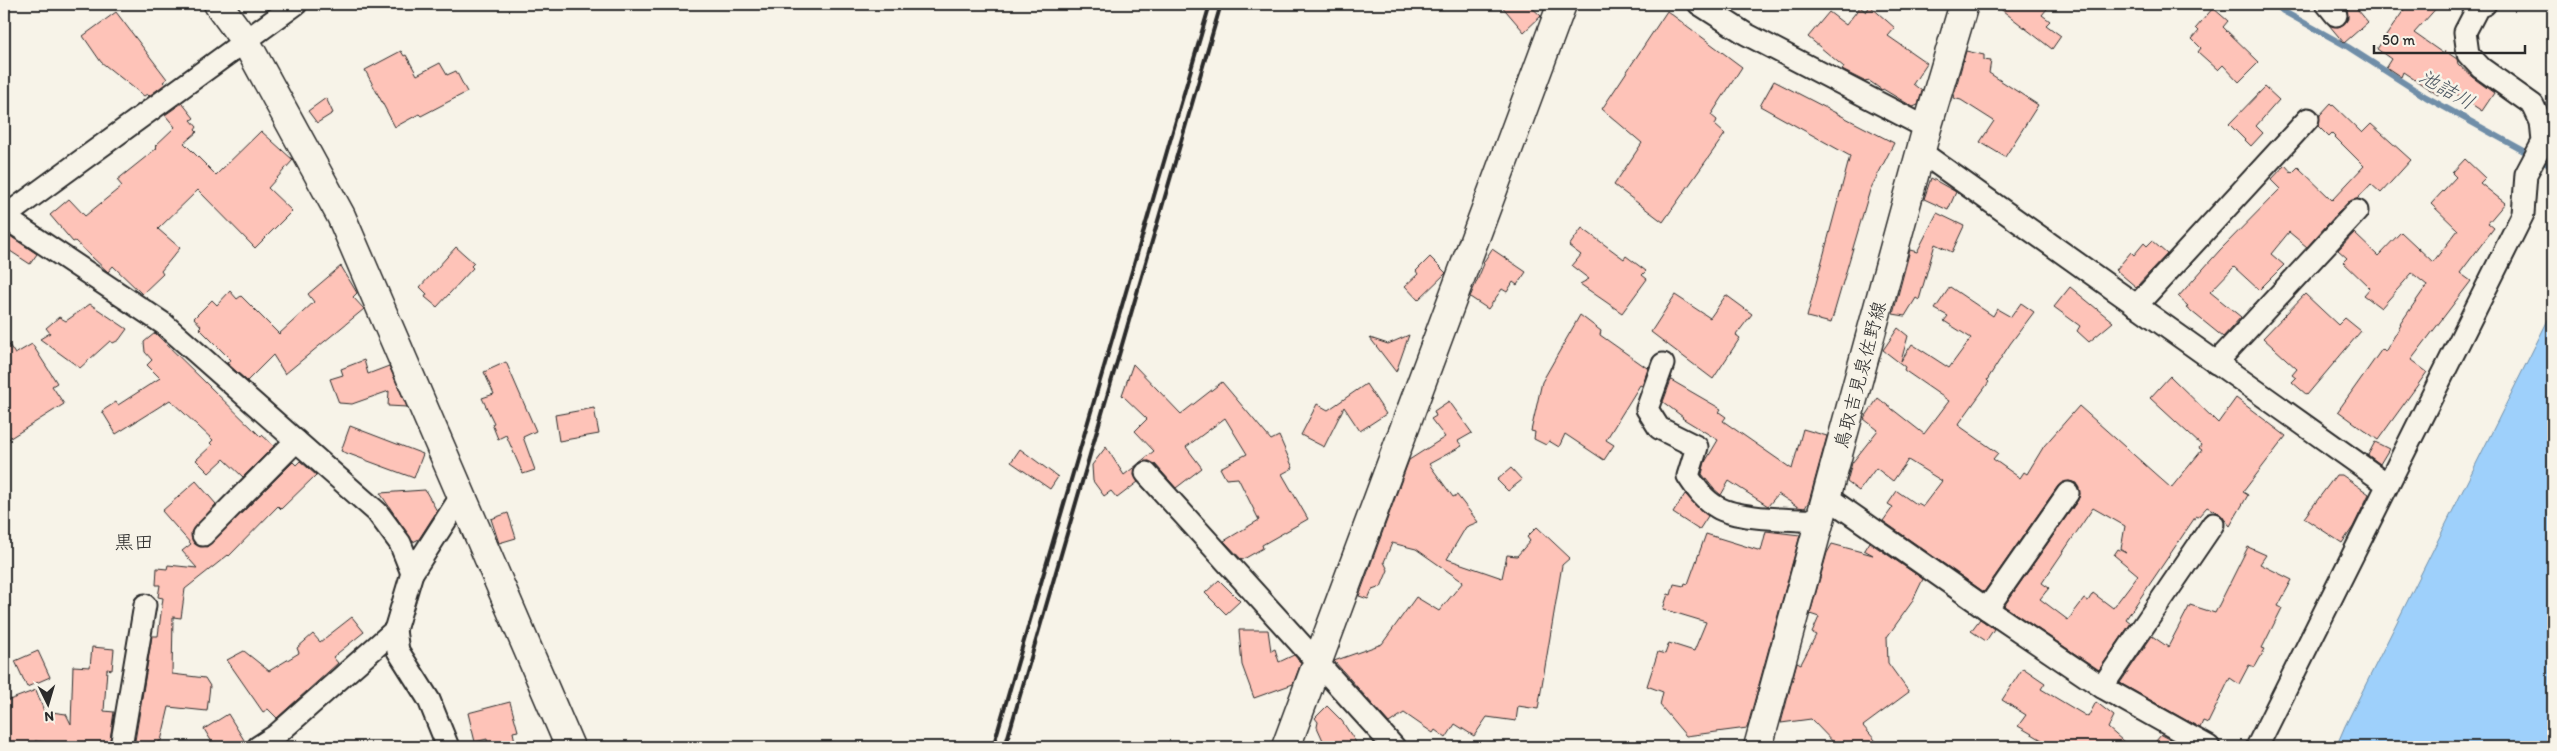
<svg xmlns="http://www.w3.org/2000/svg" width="2557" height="751" viewBox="0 0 2557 751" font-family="Itim,'Klee One',sans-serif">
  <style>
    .water { fill: #9ed0fb; stroke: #708ea8 }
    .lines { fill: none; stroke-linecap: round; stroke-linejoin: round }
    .stream { stroke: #708ea8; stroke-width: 6 }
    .building { fill: #fec3b8; stroke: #2b2b2b; fill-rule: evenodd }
    .street-casing { stroke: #2b2b2b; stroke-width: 25 }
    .secondary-casing { stroke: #2b2b2b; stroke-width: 31 }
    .street { stroke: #f7f3e8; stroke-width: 21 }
    .secondary { stroke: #f7f3e8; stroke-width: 28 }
    .rail { stroke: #2b2b2b; stroke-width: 4 }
    .labels { text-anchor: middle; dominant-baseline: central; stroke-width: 5; stroke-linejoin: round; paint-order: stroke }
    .street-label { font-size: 19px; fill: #2b2b2b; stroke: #f7f3e8 }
    .water-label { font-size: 20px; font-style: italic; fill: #48545f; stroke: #f7f3e8 }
    .neighbourhood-label { font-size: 20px; fill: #2b2b2b; stroke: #f7f3e8 }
  </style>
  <rect width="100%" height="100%" fill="#f7f3e8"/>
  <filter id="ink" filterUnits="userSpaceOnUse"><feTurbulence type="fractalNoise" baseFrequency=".02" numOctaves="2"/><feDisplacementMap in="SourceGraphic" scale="10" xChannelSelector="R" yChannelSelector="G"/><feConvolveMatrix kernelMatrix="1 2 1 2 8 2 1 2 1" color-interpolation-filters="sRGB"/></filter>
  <g filter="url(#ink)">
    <path class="water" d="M2553 310V747H2336L2345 726Z"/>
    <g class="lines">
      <path class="stream" d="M2275 4 2283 11 2348 47 2426 97 2553 167"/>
    </g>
    <g class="building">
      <path d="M1500 4H1528L1541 16 1524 32Z"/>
      <path d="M1994 4H2051L2042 15 2050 21 2046 25 2061 36 2052 49Z"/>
      <path d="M2353 4 2368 22 2344 43 2329 25 2338 27 2344 24 2348 19 2347 10Z"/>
      <path d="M2408 4H2440L2414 33 2444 54 2445 51 2457 59 2458 64 2472 77 2494 93 2482 111 2444 86 2438 95 2403 72 2401 77 2386 67 2391 59 2377 49Z"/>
      <path d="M1870 6 1895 28 1888 36 1927 63 1913 84 1922 91 1918 105 1913 107 1883 89 1882 90 1868 80 1866 82 1842 70 1844 67 1808 37 1829 12 1846 25 1860 7 1866 12Z"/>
      <path d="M2213 8 2228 21 2223 27 2259 62 2239 82 2223 65 2218 70 2198 52 2201 48 2192 39 2199 31 2196 28Z"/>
      <path d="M1667 11 1742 67 1711 115 1717 120 1715 125 1725 134 1663 222 1614 185 1642 143 1602 109Z"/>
      <path d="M116 12 167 79 163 82 165 84 149 96 147 94 144 96 101 62 83 36Z"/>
      <path d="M401 51 404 56 406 55 417 75 440 63 447 75 456 71 467 92 421 116 419 114 395 127 365 70Z"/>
      <path d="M1966 51 1984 55V60L1991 61 1989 73 2038 105 2005 157 1980 142 1994 121 1961 100 1953 98Z"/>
      <path d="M1774 81 1894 143 1870 190 1831 323 1807 317 1850 156 1760 106Z"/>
      <path d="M2265 87 2279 100 2256 126 2263 133 2251 146 2229 124Z"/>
      <path d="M326 98 333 113 317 123 308 111Z"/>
      <path d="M182 103 194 118 191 120 197 127 195 130 197 132 184 143 216 175 261 131 293 160 268 188 292 211 255 248 198 190 158 229 180 248 161 271 163 274 142 294 113 266 108 272 75 241 73 242 50 215 69 199 85 216 122 186 117 180 157 148 155 146 175 127 165 115Z"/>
      <path d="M2331 103 2362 133 2371 124 2411 160 2381 193 2371 184 2357 199 2348 202 2307 247 2289 232 2271 254 2284 265 2259 290 2234 267 2210 292 2241 317 2223 337 2186 307 2188 306 2178 297 2220 250 2280 189 2271 180 2285 165 2292 173 2298 167 2332 200 2364 166 2332 134 2329 137 2318 126 2320 115Z"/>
      <path d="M2465 159 2485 178 2480 183 2505 203 2488 223 2494 228 2460 273 2471 281 2411 360 2427 372 2378 440 2338 411 2382 349 2385 352 2401 325 2400 324 2427 285 2412 273 2381 308 2364 295 2370 288 2343 262 2347 258 2338 250 2354 233 2378 256 2401 232 2433 262 2458 230 2431 204 2456 177 2452 173Z"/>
      <path d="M1931 178 1956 192 1948 210 1924 199Z"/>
      <path d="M1937 213 1964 226 1952 252 1935 244 1919 300 1916 298 1905 316 1893 314 1910 250 1917 252Z"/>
      <path d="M1582 228 1624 259 1626 256 1646 271 1642 275 1647 279 1622 313 1580 284 1589 279 1572 266 1581 255 1569 246Z"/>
      <path d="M4 232 37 254 30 264 4 247Z"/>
      <path d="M2152 241 2167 254 2136 287 2116 270 2131 252 2134 255 2144 243 2147 246Z"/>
      <path d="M456 247 474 263 471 266 473 268 437 307 425 297 427 294 420 287Z"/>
      <path d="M1492 249 1526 272 1517 285 1513 282 1507 292 1502 289 1488 309 1470 297 1484 264 1483 263Z"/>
      <path d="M1430 257 1446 273 1418 300 1405 286 1418 274 1416 271Z"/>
      <path d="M341 266 357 293 353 297 364 309 285 374 273 355 247 381 227 363 231 360 199 328 201 326 194 318 212 300 217 305 230 291 237 299 241 296 279 334 314 302 308 294Z"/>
      <path d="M1950 287 1993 316 1997 309 2011 317 2021 303 2034 312 2010 344 1987 380 1989 382 1958 425 1998 453 1993 459 2020 478 2024 472 2027 474 2044 446 2079 406 2171 488 2202 450 2199 448 2201 445 2150 398 2170 376 2218 423 2236 398 2286 436 2243 492 2248 495 2230 526 2220 514 2207 507 2198 517 2196 516 2126 619 2131 623 2099 670 2004 606 2078 500 2080 494 2076 483 2069 481 2058 486 1984 592 1883 521 1893 507 1888 504 1897 491 1917 505 1918 503 1923 506 1942 481 1908 460 1893 481 1876 468 1859 491 1847 482 1852 463 1878 430 1864 419 1878 398 1924 434 1949 401 1904 370 1905 367 1883 350 1898 328 1908 336 1901 361 1912 344 1949 368 1971 338 1944 321 1948 316 1935 309ZM2093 508 2125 526 2121 549 2126 553 2118 549 2114 555 2138 575 2113 608 2093 593 2088 601 2084 599 2068 620 2040 599 2049 588 2042 583Z"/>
      <path d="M2070 287 2113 322 2089 342 2077 331 2080 326 2054 307Z"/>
      <path d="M2305 294 2338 325 2345 318 2361 331 2307 395 2292 382 2296 378 2292 375 2297 369 2263 338Z"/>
      <path d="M1675 295 1710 318 1726 295 1752 314 1736 335 1740 338 1713 379 1651 332Z"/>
      <path d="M90 304 127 329 119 340 113 343 110 341 80 368 40 339 50 333 46 328 59 317 66 321Z"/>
      <path d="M1580 315 1601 331 1600 335 1647 368 1649 366 1642 386 1640 385 1606 440 1614 445 1604 460 1565 434 1559 447 1549 441 1546 445 1534 439 1535 432 1531 431 1542 382Z"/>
      <path d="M155 333 261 437 262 435 274 446 243 477 224 459 209 473 196 460 212 445 210 443 213 440 170 400 116 434 102 411 116 402 118 405 160 378 147 365 152 360 145 352 144 342Z"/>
      <path d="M1409 335 1396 372 1370 338 1388 344Z"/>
      <path d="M4 337 15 354 32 344 57 383 52 386 64 404 4 442Z"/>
      <path d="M364 360 368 374 389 366 407 407 388 406 389 391 352 404 339 403 330 379 343 375 341 369Z"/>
      <path d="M506 362 536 431 523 437 535 470 523 474 506 435 498 439 492 424 494 423 482 398 494 394 484 372Z"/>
      <path d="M1133 364 1181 414 1222 382 1271 440 1279 436 1293 468 1282 474 1308 519 1262 545 1263 548 1242 560 1224 541 1259 520 1238 478 1226 479 1220 468 1247 454 1225 418 1186 447 1202 468 1176 488 1155 464 1149 461 1139 463 1154 451 1135 431 1147 419 1122 395Z"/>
      <path d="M1671 380 1721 409 1719 412 1726 417 1723 421 1792 469 1803 429 1827 436 1809 501 1805 508 1798 507 1778 494 1768 506 1729 481 1721 495 1713 488 1702 474 1705 462 1718 440 1682 418 1683 417 1663 402Z"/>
      <path d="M1366 384 1386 414 1360 431 1344 407 1324 447 1301 435 1317 404 1328 410Z"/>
      <path d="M1449 401 1472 433 1458 441 1462 446 1429 464 1453 497 1457 495 1478 522 1466 527 1447 559 1502 578 1507 555 1517 556 1530 541 1527 537 1537 527 1570 558 1562 565 1538 709 1518 706 1516 721 1487 717 1474 736 1455 724 1446 738 1435 730 1433 733 1404 713 1389 723 1334 661 1382 644 1416 597 1439 611 1463 582 1416 549 1392 543 1384 562 1388 570 1381 587 1372 590 1368 599 1359 596 1409 460 1445 437 1431 419 1436 416 1434 411Z"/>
      <path d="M594 408 599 434 559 441 555 415Z"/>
      <path d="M350 426 423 454 414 478 341 451Z"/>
      <path d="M2375 442 2389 449 2380 464 2368 455Z"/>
      <path d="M1106 447 1124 475 1137 465 1134 475 1138 482 1117 498 1111 491 1104 496 1093 481 1092 465Z"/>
      <path d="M1020 449 1058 477 1050 489 1011 462Z"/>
      <path d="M300 461 316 475 281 509 278 506 229 556 228 555 185 589 181 618 173 617 172 674 205 678 210 686 207 711 169 707 161 741H159L158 747H134L152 636H158L163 598 158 597 160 585H156L157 568 167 569 168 565 197 568 182 551 191 544 162 511 196 481 216 504 191 532 195 544 207 547 293 462 296 465Z"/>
      <path d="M1511 468 1522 480 1508 491 1497 480Z"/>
      <path d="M2336 475H2342L2369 494 2353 527 2342 543 2304 518Z"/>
      <path d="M425 490 437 511 419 539 413 542 380 493Z"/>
      <path d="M1685 494 1708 516 1699 530 1673 513Z"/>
      <path d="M508 513 516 538 499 543 491 519Z"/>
      <path d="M1766 531 1800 535 1747 728 1686 736 1660 705 1663 692 1647 686 1658 652 1665 654 1669 643 1694 651 1706 622 1663 609 1668 594 1671 595 1674 584 1684 586 1685 583 1688 584 1706 534 1761 551Z"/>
      <path d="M1869 542 1923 579 1912 602 1887 637 1888 663 1909 692 1863 726 1881 747H1838L1811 719 1781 723 1797 662 1801 664 1816 635 1812 633 1819 617 1810 614 1827 553 1832 544 1873 555 1864 550Z"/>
      <path d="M2248 547 2266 555 2260 564 2292 580 2278 606 2282 608 2262 648 2265 649 2255 667 2249 665 2239 684 2230 678 2208 723 2203 721 2200 728 2120 683 2152 636 2168 647 2190 605 2215 613Z"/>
      <path d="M1219 580 1240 601 1226 614 1205 593Z"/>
      <path d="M352 617 364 632 333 657 338 663 277 718 268 709 263 712 227 660 244 651 269 671 299 653 297 648 313 634 320 642Z"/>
      <path d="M1980 619 1994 629 1986 641 1971 631Z"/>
      <path d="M1239 630H1268L1271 651 1275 649 1279 662 1294 655 1301 663 1293 684 1254 698 1242 665Z"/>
      <path d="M92 647 114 649 112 670 107 669 104 711 114 712 109 747H83L35 741V747H4V702L36 690 44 711 66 714 71 724 73 666 90 667Z"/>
      <path d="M38 651 50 677 27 687 15 661Z"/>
      <path d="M2023 668 2045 683 2041 689 2088 717 2096 702 2114 716 2108 728 2130 747H2054L2018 726 2026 715 2002 700Z"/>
      <path d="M510 702 518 731 513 732 516 747H488L487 739 475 742 468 713Z"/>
      <path d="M1327 706 1342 721 1359 747H1326L1317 727 1318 722 1315 718Z"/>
      <path d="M228 714 244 740 233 747H215L204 729Z"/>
      <path d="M2161 735 2184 747H2151Z"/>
    </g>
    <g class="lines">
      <g class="street-casing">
        <g id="street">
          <path d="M1699 4 1746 34 1927 128"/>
          <path d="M2327 4 2336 15"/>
          <path d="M1921 152 2387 484"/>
          <path d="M4 217 164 324 377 512 400 543 412 573"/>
          <path d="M4 217 296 4"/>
          <path d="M2136 306 2308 119"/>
          <path d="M2216 363 2357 211"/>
          <path d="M1663 364 1647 409 1659 428 1697 447 1688 476C1696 488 1704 500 1717 507 1738 520 1794 519 1820 521"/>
          <path d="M1146 473 1394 747"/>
          <path d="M1827 497 1987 609 2102 687 2209 747"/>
          <path d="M203 535 296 441"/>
          <path d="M1987 609 2068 493"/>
          <path d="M395 630 398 651 429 700 448 747"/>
          <path d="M2102 687 2213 524"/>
          <path d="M121 747 145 605"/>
          <path d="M258 747 275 736 395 630 412 573 462 495"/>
          <path d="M2257 747 2523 214 2526 174 2543 142 2541 122 2533 105 2481 68 2468 54 2465 32 2478 7 2485 4"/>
        </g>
      </g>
      <g class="secondary-casing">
        <g id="secondary">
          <path d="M218 4 246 42 341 216 570 747"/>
          <path d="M1286 747 1562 4"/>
          <path d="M1758 747 1927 128 1964 4"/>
        </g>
      </g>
      <use href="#street" class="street"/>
      <use href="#secondary" class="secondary"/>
      <g class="rail">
        <path d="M993 747 1210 4"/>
        <path d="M1005 747 1221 4"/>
      </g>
    </g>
  </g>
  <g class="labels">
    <g class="street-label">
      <text transform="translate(1860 375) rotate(-75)">鳥取吉見泉佐野線</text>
    </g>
    <g class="water-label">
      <text transform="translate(2447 89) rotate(30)">池詰川</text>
    </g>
    <g class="neighbourhood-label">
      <text x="134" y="542">黒田</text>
    </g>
  </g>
  <rect width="2557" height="751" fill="none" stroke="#f7f3e8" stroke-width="20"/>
  <rect x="10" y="10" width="2537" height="731" fill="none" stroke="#2b2b2b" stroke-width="2" filter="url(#ink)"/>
  <g transform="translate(48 704) rotate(175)" stroke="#f7f3e8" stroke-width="4" paint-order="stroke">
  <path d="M0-4L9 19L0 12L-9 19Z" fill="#2b2b2b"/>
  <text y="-8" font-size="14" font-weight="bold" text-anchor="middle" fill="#2b2b2b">N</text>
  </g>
  <path d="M2374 45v8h151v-8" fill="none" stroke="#2b2b2b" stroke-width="2.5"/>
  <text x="2382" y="45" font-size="15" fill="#2b2b2b" stroke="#f7f3e8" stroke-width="4" paint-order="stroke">50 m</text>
</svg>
